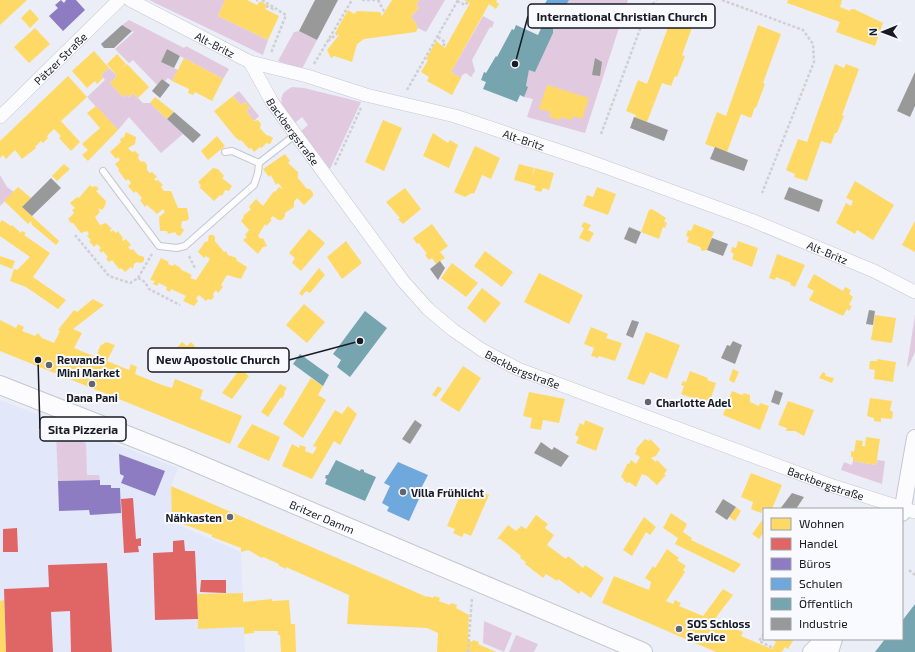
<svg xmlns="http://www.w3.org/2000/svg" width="915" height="652" viewBox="0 0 915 652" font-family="'Exo 2',sans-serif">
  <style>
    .built { fill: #e2e8fa }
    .green { fill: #e1cadf }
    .homes { fill: #ffd966 }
    .shops { fill: #e06666 }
    .offices { fill: #8e7cc3 }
    .schools { fill: #6fa8dc }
    .public { fill: #76a5af }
    .industry { fill: #999 }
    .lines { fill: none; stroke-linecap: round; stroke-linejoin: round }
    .service-casing { stroke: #c4c7cf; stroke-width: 8 }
    .minor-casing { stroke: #c4c7cf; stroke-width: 14 }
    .tertiary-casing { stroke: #c4c7cf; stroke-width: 18 }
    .secondary-casing { stroke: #c4c7cf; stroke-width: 20 }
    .path { stroke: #cfd0d3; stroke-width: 2.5; stroke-dasharray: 3 2; stroke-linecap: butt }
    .service { stroke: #fcfcfe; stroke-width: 6 }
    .minor { stroke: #fcfcfe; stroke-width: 13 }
    .tertiary { stroke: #fcfcfe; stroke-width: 16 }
    .secondary { stroke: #fcfcfe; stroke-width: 18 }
    .poi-dot { fill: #62656e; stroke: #f8faff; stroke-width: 1.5 }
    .labels { text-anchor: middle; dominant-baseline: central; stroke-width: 4; stroke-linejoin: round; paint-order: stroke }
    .street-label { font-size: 11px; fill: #181b24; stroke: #f8faff }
    .poi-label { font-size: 11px; font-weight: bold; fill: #181b24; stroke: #f8faff; text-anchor: start }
    .leader { fill: none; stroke: #181b24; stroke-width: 1.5 }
    .callout-dot { fill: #181b24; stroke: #f8faff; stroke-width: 1.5 }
    .callout { fill: #f8faff; stroke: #181b24; stroke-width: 1.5 }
    .callout-label { font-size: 12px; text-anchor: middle; font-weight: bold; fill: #181b24 }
  </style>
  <rect width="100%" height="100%" fill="#ebeef6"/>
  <path class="built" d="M0 400 178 468 171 486 172 522 241 552 245 652H0Z"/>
  <g class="green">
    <path d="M149 0H225L218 16 268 40 263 55Z"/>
    <path d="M419 0H445L426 32 418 28 411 16 419 8 416 5Z"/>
    <path d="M569 0H628L585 133 527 117 533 99 524 97 529 70Z"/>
    <path d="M483 16 494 22 492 28 490 27 472 60 475 71 471 77 466 73 462 75 461 78 451 72Z"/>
    <path d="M129 20 184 48 186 46 229 69 223 79 167 49 161 62 178 70 172 81 168 78 165 81 162 79 157 85 133 60 129 63 115 49 134 32 122 25Z"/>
    <path d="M299 31 317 40 302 69 278 61 294 32Z"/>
    <path d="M109 68 117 76 110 83 123 97 126 94 129 97 133 93 143 103H150L183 134 161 153 129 117 118 130 87 97 105 80 101 75Z"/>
    <path d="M292 87 304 88 361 102 330 169 301 131 308 125 302 117 295 123C286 110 271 97 292 87Z"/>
    <path d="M239 91 259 116 254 121 246 111 250 108 245 102 241 105 233 96Z"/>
    <path d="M0 175 7 187 14 192 0 206Z"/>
    <path d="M915 315V352L908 367 907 366Z"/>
    <path d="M56 433 86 443 87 475H99L100 480 58 481Z"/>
    <path d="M877 460 885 461 882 484 841 470 844 462 852 465 853 461 876 465Z"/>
    <path d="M484 621 512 633 504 652 483 643Z"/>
    <path d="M516 635 538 644 534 652H509Z"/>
  </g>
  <g class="homes">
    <path d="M0 0H27L0 25Z"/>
    <path d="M225 0H247L257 5 260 1 269 6 265 9 279 16 268 40 218 16Z"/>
    <path d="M392 0H419L416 5 419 8 411 16 418 28 416 32 364 39 357 44 352 62 334 56 331 58 327 50 339 35 335 33 348 10 354 14 357 11 380 12 382 16Z"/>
    <path d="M464 0H497L496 2 499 4 496 9 489 4 451 72 461 78 452 95 427 81 429 77 421 72 428 60 426 59 436 41 445 48 470 3Z"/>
    <path d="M788 0H842L840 7 850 11 851 9H854L883 23 875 46 836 32 840 22 787 3Z"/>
    <path d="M676 6 686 10 687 7 698 11 682 55 685 56 677 77 675 76 671 86 662 83 647 122 635 118 636 115 626 111 638 80 647 84Z"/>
    <path d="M30 9 39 19 30 28 21 18Z"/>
    <path d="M758 25 781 34 763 83 765 84 756 108 755 107 751 118 741 114 727 152 705 144 717 112 726 116Z"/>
    <path d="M35 28 50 44 29 63 14 47Z"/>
    <path d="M94 51 109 68 101 75 103 78 97 84 95 81 87 88 72 71Z"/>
    <path d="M117 54 126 64 121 69 127 64 149 87 138 98 133 93 129 97 126 94 123 97 110 83 117 76 107 64Z"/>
    <path d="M184 58 223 79 212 101 195 92 193 95 188 93 189 89 172 81Z"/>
    <path d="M835 64 844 68 846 64 859 69 842 115 844 116 837 133H835L831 144 821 141 807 181 794 177 795 174 786 170 798 139 807 142Z"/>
    <path d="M68 76 87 97 61 121 80 142 71 151 59 138 61 136 54 129 47 136 48 138 43 143 41 141 35 147 36 148 22 159 15 150 6 159 3 155 0 158V141Z"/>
    <path d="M547 85 589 98 582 119 573 116 572 120 561 117 560 120 549 117 551 112 539 109Z"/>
    <path d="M233 96 241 105 245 102 250 108 246 111 254 121 258 120 261 124 260 128 266 135 270 136 273 138 270 144 266 143 262 148 260 147 254 152 251 148 249 149 241 140 240 141 235 137 214 111Z"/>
    <path d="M155 97 174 112 167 119 150 103Z"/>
    <path d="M96 106 118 130 88 161 82 155 88 150 82 144 100 128 87 113Z"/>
    <path d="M383 120 402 128 384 171 365 162Z"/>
    <path d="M126 132 136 137 135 144 128 148 132 152 135 151 139 155 138 158 141 162 144 161 147 165V170L150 173 152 172 157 177 154 179 156 181 158 180 163 185 161 187 164 191H171L178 208H187L189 219 186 221H182L181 227 184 230 180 236 177 235 175 232 168 234 167 231H160L159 217 165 212 163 209 157 214 147 205 145 207 140 200 142 198 136 191 134 193 128 186 131 183 128 179 126 181 118 170 119 169 115 164 120 160 118 157 116 159 110 152 121 142 120 139 124 137Z"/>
    <path d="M433 133 448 143 450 140 458 145 449 168 423 156Z"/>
    <path d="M217 136 225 146 208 160 201 151Z"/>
    <path d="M475 146 500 158 491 179 482 175 474 194 472 193 465 197 454 192Z"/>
    <path d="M285 154 290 161 288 163 298 172V178L307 189H310L313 193V196L304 205 297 198 294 202V207L285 213V216L282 220H278L273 216 270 219 272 220 266 226 265 224 258 236 261 239 263 238 267 246 263 247 258 254 243 240 247 237 245 235 249 230 241 221 244 217 243 216 251 209 249 207 256 199 263 206 274 191 275 192 279 187 283 189 278 183 276 185 271 175 269 177 263 169Z"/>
    <path d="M64 164 70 169 57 181 52 176Z"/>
    <path d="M519 164 534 168 532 177 535 168 554 173 549 190 543 188 541 192 534 190 536 186 514 180Z"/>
    <path d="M213 168 218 169 224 176 222 178 232 186 229 191 225 190 222 196 220 195 214 201 199 187 201 186 198 182Z"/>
    <path d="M855 181 894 205 873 240 857 230 855 234 836 223 846 203 851 206 853 201 846 198Z"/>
    <path d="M90 185 92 187 96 186 99 189 96 191 106 201 105 206 102 210 98 208 100 212 95 217 98 222 100 225 106 223 112 229 110 230 111 232 113 230 116 233 118 231 123 238 122 239 123 241 126 239 131 245 128 247 131 250 133 249 138 255 144 257V261L141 263 137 262 134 264 133 269 131 267 125 272 121 268 119 269 112 260 109 262 106 259 108 257 103 251 101 253 99 250 101 248 97 244 94 247 89 241 91 240 87 236 89 234 87 231 81 233 73 223H71L68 219 74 213 72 210 75 208 70 203 77 197 79 198Z"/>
    <path d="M18 187 31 198 22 207 59 241 56 245 32 225 31 221 28 224 4 201Z"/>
    <path d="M597 187 616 194 608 215 583 206 587 195 593 197Z"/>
    <path d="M405 188 421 209 403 224 398 219 400 218 386 202Z"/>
    <path d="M652 209 666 218 664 221 667 223 665 228 663 227 659 239 641 232 649 210Z"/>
    <path d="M2 220 11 226 12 225 21 233 22 231 26 233 24 235 50 253 33 277 66 300 58 309 26 287 10 281 14 269 17 270 30 257 0 236V223Z"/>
    <path d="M915 221V252L902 245Z"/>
    <path d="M584 222 591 225 588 230 594 233 589 242 579 238 584 228 581 227Z"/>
    <path d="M432 224 448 246 440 252 445 258 436 264 432 258 429 260 425 255 427 254 419 243 417 244 413 238Z"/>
    <path d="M694 224 714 232 707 250 702 251 700 247 687 242 689 237 686 236 688 230 691 231Z"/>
    <path d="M309 229 325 243 301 271 292 263 295 258 289 253Z"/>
    <path d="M209 235H213L215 237V241L224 252 226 251 228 255 237 258 236 260 247 267 241 279 227 275 221 285 223 287 218 293 216 290 213 294 214 297 211 300 208 299 206 301 199 295 196 298 198 301 194 306 183 301 186 296 171 289 170 292 166 290 167 287 159 283 157 286 153 284 155 281 150 280 161 258 169 262 168 264 173 266 174 264 181 268 180 269 192 275 190 278 196 280 210 259 206 256 204 258 198 252 205 242 208 241Z"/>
    <path d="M346 241 362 263 342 279 327 257Z"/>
    <path d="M738 241 758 248 752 267 732 259 734 254 731 252 732 247 736 248Z"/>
    <path d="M485 251 513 272 502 287 474 266Z"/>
    <path d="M777 254 805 265 795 287 790 285 791 283 776 277 775 280 769 278Z"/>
    <path d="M0 256 15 261 12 269 0 264Z"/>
    <path d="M452 263 478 283 466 297 441 278Z"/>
    <path d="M319 268 325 275 310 293 306 291 302 296 299 293Z"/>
    <path d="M539 273 583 295 569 324 524 302Z"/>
    <path d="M814 274 843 291 845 287 851 290 849 294 853 297 849 305 852 306 849 311 847 309 843 316 809 300 814 291 807 287Z"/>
    <path d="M482 288 501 303 485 323 467 308Z"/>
    <path d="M93 299 104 305 73 329 82 333 74 348 96 357 100 346 106 342 115 345 107 361 129 370 131 364 137 367 135 374 162 385 172 388 175 379 203 390 200 399 242 416 230 444 0 351V320L16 328 18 324 24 327 22 331 35 336 38 333 42 338 54 343 60 331 58 330 74 310 77 312Z"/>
    <path d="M304 304 325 322 307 343 286 325Z"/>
    <path d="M875 315 896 318 892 343 871 340Z"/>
    <path d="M591 327 608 334 606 338 622 343 615 361 599 356 598 358 591 356 594 348 584 344Z"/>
    <path d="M646 332 680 345 667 379 650 372 644 385 627 379Z"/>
    <path d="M182 342 187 346 191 342 195 346 177 368 167 360Z"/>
    <path d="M877 359 896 362 893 382 874 379 875 370 869 369 870 361H877Z"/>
    <path d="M463 366 481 378 459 412 440 400Z"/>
    <path d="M240 369 249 376 232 399 222 393Z"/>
    <path d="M733 369 739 372 734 383 729 380Z"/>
    <path d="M690 371 708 378 707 380 716 383 709 404 681 394 684 386 681 385 683 381 686 382Z"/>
    <path d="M823 372 826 374 825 376 834 378 832 383 819 378Z"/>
    <path d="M311 378 323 386 318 395 326 400 303 438 283 424Z"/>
    <path d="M280 384 287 388 284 392 285 393 282 399 281 397 268 417 261 412Z"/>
    <path d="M438 386 442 389 436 397 432 395Z"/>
    <path d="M732 391 742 395 744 393 750 395V402L759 406 760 403 769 406 760 430 723 415 726 407 724 405 726 400 728 401Z"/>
    <path d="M529 392 565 399 559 423 543 420 541 430 530 428 532 418 523 416Z"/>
    <path d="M870 398 892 401 890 410 893 412 892 419 881 418V422L874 421V418L867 416Z"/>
    <path d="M788 401 814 410 804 436 795 431H786L787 428 778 425Z"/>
    <path d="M348 406 357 414 340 445 334 441 312 479 282 466 292 444 299 448 300 445 306 447 305 451 313 454 317 447 313 446 335 410 342 414Z"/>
    <path d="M585 420 604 428 596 451 576 443 579 437 575 435 580 423 584 425Z"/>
    <path d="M252 424 280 437 269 461 237 447Z"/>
    <path d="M866 437 880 439 876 465 853 461V457H851V451L854 452 856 440 863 441 862 446H865Z"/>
    <path d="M645 439 649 441 650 439 660 449 656 456 651 458 656 462 657 460 667 470 664 474 666 475 657 485 647 476 642 474 636 487 629 482 627 483 623 480 624 479 621 477 627 464H629L631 460 636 464 640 457 635 454 637 450 636 449Z"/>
    <path d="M751 473 782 485 772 509 764 507 761 513 751 509 753 502 741 497Z"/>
    <path d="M171 486 427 597V596L433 598 434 596 440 598 439 601 450 605 451 603 457 605 456 608 469 615 468 640 472 642 473 640 479 642 478 644 496 652H437L438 633 427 628 347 624 349 595 286 567V569L278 565 279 564 263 557 262 558 248 550 241 552V548L212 537V535L178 522 172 523Z"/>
    <path d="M473 488 489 495 471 536 464 533 462 537 453 533 455 529 447 526 463 489 471 492Z"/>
    <path d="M736 507 741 511 735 521 729 517Z"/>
    <path d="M671 513 687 524 683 532 692 538 691 540 741 564 734 573 675 544 678 538 663 528Z"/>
    <path d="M536 515 548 524 545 528 554 535 547 545 566 559 568 556 583 568 585 565 604 578 591 598 581 591 579 594 558 579 557 581 546 574 543 578 525 564 526 562 520 558 521 556 500 539H497L508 525 516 531 521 526 526 529Z"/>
    <path d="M644 517 656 527 650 535 646 532 632 556 623 550Z"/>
    <path d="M763 519 764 532 759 539 752 534Z"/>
    <path d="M667 549 679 558 677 560 686 566 683 570 685 572 666 601 673 604 675 600 681 603 679 606 703 616 723 589 733 595 714 620 743 632 741 636 772 649 776 642 772 639H794L788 649 785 647 782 652H716L602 603 614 576 649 590 651 582 645 578 653 566 655 568Z"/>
    <path d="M243 593V602L272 599V601L289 600 291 624H295L296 652H281L280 635H278V631H254V633L244 634V627L198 629 197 594Z"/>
    <path d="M4 600 6 652H0V601Z"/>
  </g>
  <g class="shops">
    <path d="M133 498 136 539 141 538V546H138L139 552 124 553 121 499Z"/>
    <path d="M17 528 18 552H3V529Z"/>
    <path d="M184 540 185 551H195L198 619 155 620 153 553 173 552V541Z"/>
    <path d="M107 563 112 652H71L70 611 51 612 53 652H6L4 589 49 587 48 565Z"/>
    <path d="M201 580H226V593L200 592Z"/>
  </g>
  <g class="offices">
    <path d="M61 0 64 3 66 0H76L85 10 63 31 49 16 58 8 55 5Z"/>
    <path d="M119 454 165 471 155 496 121 483 124 476 120 474Z"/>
    <path d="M100 480V485H111V488H120L121 513 90 515 89 510 59 511 58 481Z"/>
  </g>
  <g class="schools">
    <path d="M547 0H569L553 28 537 18Z"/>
    <path d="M398 462 428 475 416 498 419 499 409 521 387 511 389 507 382 503 390 486 384 483Z"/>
  </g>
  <g class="public">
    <path d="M544 22 553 28V33L535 72 529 70 526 86 528 87 524 97 520 95 517 102 483 89 486 82 481 80 484 72 486 73 496 56 497 57 512 29 514 30 516 25 538 35Z"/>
    <path d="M365 311 387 328 350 377 337 367 341 360 333 354Z"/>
    <path d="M300 354 329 375 323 386 293 364Z"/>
    <path d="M336 460 360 471 361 469 364 470V472L376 477 365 501 325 484 327 479 325 478 326 475H328Z"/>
    <path d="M915 604V652H875L885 639H902V621Z"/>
  </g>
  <g class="industry">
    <path d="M315 0H338L317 40 299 31Z"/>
    <path d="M122 25 132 31 114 48H104L101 44Z"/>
    <path d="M167 49 180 56 174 68 161 62Z"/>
    <path d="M595 58 602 62 600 76 592 75Z"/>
    <path d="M915 72V106L910 117 897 111Z"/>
    <path d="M162 79 170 85 160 98 152 91Z"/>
    <path d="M174 112 201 135 193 143 167 119Z"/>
    <path d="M634 117 668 130 664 141 630 128Z"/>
    <path d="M715 147 748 160 744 171 710 159Z"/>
    <path d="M51 178 61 188 32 216 22 207Z"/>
    <path d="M789 187 823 200 819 212 784 199Z"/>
    <path d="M629 227 641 232 636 244 624 239Z"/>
    <path d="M712 238 728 244 723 256 707 250Z"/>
    <path d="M440 261 445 268 438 280 430 269Z"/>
    <path d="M869 310 875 311 873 325 866 324Z"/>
    <path d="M632 320 639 322 633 338 626 335Z"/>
    <path d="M733 341 742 345 735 364 721 358 727 345 730 346Z"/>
    <path d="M775 390 783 393 779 405 771 402Z"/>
    <path d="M415 420 422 425 410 444 402 439Z"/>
    <path d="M541 442 552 450 554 447 569 456 561 467 534 453Z"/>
    <path d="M792 493 804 497 796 509H780Z"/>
    <path d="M723 499 736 507 727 520 715 512Z"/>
  </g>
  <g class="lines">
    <g class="service-casing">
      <g id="service">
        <path d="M225 152 232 151 259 163"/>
        <path d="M103 171 159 246 177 248 185 246 254 185 258 173 259 163 295 135"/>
      </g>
    </g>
    <g class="minor-casing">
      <g id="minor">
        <path id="s1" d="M130 0 250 62 307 76 366 95 455 116 589 161 751 220 874 271 915 292"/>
        <path id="s2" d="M250 62 272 102 403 281 428 309 453 330 482 350 518 369 833 486 915 512"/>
        <path id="s3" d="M0 117 119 0"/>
      </g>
    </g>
    <g class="tertiary-casing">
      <g id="tertiary">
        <path d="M902 513 915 438"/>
        <path d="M811 652 824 639"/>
        <path d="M830 652 834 639"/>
      </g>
    </g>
    <g class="secondary-casing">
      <g id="secondary">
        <path id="s4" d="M0 385 180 456 643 652"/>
      </g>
    </g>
    <g class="path">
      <path d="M256 0H258"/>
      <path d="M262 0 286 15 271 53"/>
      <path d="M362 0H380"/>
      <path d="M378 0 385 13"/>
      <path d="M722 0 803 30 813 44 814 62 762 193"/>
      <path d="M457 1 465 5 468 2"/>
      <path d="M266 6 273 9 275 8"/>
      <path d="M438 37 445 42 443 47"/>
      <path d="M328 41 337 34"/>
      <path d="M314 64 352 0"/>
      <path d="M407 90 458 0"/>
      <path d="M601 134 646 13 656 0"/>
      <path d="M335 165 361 108"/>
      <path d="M75 235 109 276 130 283 138 278 152 254"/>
      <path d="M189 256 195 268"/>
      <path d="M138 278 145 282 149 289 180 305"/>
      <path d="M909 570 915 575"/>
      <path d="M764 634 759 641 773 648"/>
      <path d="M468 652 472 597"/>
    </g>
    <use href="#service" class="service"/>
    <use href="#minor" class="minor"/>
    <use href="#tertiary" class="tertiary"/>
    <use href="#secondary" class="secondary"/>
  </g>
  <g class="poi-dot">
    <circle cx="49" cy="365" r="4"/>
    <circle cx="92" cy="384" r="4"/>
    <circle cx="648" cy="402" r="4"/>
    <circle cx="403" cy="492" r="4"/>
    <circle cx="230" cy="517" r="4"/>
    <circle cx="679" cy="629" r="4"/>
  </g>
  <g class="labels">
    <g class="street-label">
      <text stroke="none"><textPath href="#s1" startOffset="96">Alt-Britz</textPath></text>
      <text stroke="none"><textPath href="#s3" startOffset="84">Pätzer Straße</textPath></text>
      <text stroke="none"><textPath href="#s2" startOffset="82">Backbergstraße</textPath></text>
      <text stroke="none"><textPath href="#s1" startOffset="420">Alt-Britz</textPath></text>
      <text stroke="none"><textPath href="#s1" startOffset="744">Alt-Britz</textPath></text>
      <text stroke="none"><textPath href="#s2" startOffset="418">Backbergstraße</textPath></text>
      <text stroke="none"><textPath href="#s2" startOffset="742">Backbergstraße</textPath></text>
      <text stroke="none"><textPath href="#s4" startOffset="348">Britzer Damm</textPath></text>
    </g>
    <g class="poi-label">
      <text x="57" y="359">Rewands<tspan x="57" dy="13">Mini Market</tspan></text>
      <text x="92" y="397" text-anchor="middle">Dana Pani</text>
      <text x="656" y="402">Charlotte Adel</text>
      <text x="411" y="492">Villa Frühlicht</text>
      <text x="222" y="517" text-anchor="end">Nähkasten</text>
      <text x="687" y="623">SOS Schloss<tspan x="687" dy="13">Service</tspan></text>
    </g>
  </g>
  <path class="leader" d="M515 64L528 16M360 341L289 360M38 360L40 429"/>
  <g class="callout-dot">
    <circle cx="515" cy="64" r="4"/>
    <circle cx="360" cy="341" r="4"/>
    <circle cx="38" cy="360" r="4"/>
  </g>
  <g class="callout">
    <rect x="528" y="4" width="187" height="24" rx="4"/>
    <rect x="148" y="348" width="141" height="24" rx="4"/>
    <rect x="40" y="417" width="86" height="24" rx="4"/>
  </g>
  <g class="callout-label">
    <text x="622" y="21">International Christian Church</text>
    <text x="218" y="364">New Apostolic Church</text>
    <text x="83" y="434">Sita Pizzeria</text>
  </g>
  <rect x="763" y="508" width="140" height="132" fill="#f8faff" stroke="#9ea1a7"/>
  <rect x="771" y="518" width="20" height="12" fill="#ffd966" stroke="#9ea1a7"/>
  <text x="799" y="528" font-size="12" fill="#181b24">Wohnen</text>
  <rect x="771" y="538" width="20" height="12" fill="#e06666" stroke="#9ea1a7"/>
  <text x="799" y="548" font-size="12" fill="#181b24">Handel</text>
  <rect x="771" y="558" width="20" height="12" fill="#8e7cc3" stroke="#9ea1a7"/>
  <text x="799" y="568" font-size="12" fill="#181b24">Büros</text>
  <rect x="771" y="578" width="20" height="12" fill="#6fa8dc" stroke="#9ea1a7"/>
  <text x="799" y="588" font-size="12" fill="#181b24">Schulen</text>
  <rect x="771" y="598" width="20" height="12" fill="#76a5af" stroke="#9ea1a7"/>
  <text x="799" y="608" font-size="12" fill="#181b24">Öffentlich</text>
  <rect x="771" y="618" width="20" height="12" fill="#999999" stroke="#9ea1a7"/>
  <text x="799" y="628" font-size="12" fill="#181b24">Industrie</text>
  <g transform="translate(883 32) rotate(269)" stroke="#f8faff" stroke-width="3" paint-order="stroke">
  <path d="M0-3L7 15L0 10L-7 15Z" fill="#181b24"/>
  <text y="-6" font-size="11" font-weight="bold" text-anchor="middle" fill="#181b24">N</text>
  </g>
</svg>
